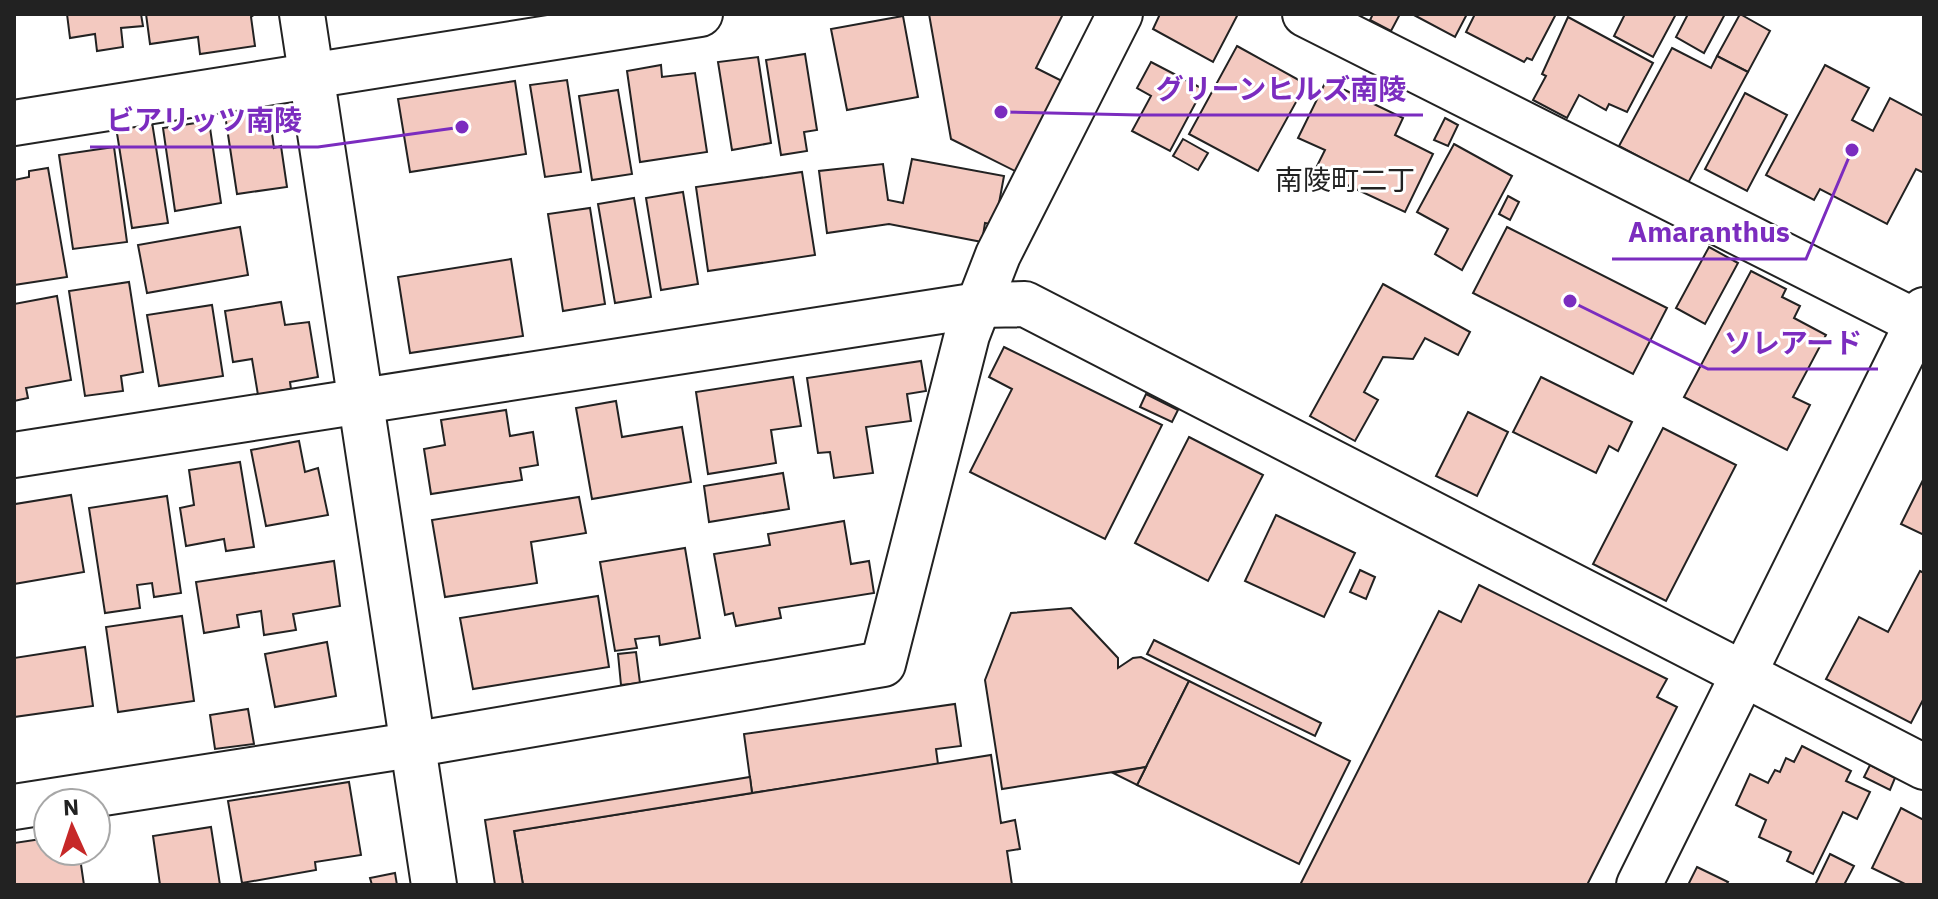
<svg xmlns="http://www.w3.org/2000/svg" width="1938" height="899" viewBox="0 0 1938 899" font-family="'IBM Plex Sans','Noto Sans JP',sans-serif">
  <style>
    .building { fill: #f3c9c0; stroke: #222; stroke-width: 2 }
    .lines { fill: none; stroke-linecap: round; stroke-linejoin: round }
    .minor-casing { stroke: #222; stroke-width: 48 }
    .minor { stroke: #fff; stroke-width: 44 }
    .labels { text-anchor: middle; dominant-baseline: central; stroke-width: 6; stroke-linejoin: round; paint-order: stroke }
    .neighbourhood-label { font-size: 28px; fill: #222; stroke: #fff }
    .leader { fill: none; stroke: #7b2cbf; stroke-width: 3 }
    .callout-dot { fill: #7b2cbf; stroke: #fff; stroke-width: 3 }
    .callout-label { font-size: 28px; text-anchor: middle; font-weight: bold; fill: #7b2cbf; stroke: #fff; stroke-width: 6; stroke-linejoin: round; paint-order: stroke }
  </style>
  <rect width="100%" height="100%" fill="#fff"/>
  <g class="building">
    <path d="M67 14H141L143 26 121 28 123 47 97 51 95 34 70 38Z"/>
    <path d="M146 14H255L251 17 255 46 200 54 198 37 150 44Z"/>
    <path d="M929 14H1063L1036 68 1068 84 1023 175 951 139Z"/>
    <path d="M1160 14H1238L1213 62 1153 29Z"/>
    <path d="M1373 14H1400L1391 31 1370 20Z"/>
    <path d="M1412 14H1467L1455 37Z"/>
    <path d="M1475 14H1556L1532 60 1527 58 1524 62 1466 32Z"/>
    <path d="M1625 14H1676L1653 57 1614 36Z"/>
    <path d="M1688 14H1725L1704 53 1676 37Z"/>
    <path d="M1740 14 1770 31 1748 72 1717 56Z"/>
    <path d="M903 16 918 97 847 110 831 29Z"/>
    <path d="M1568 17 1653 63 1627 112 1609 104 1606 110 1579 95 1567 118 1533 100 1546 76 1542 74Z"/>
    <path d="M1237 46 1306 84 1258 171 1189 134Z"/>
    <path d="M1672 48 1711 68 1717 56 1748 72 1688 183 1619 146Z"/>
    <path d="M805 54 817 130 804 132 807 151 781 155 766 60Z"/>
    <path d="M758 57 771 143 732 150 718 62Z"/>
    <path d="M1151 62 1203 89 1170 151 1132 131 1151 96 1137 88Z"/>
    <path d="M661 65 662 77 695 73 707 152 640 162 627 71Z"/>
    <path d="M1825 65 1869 88 1852 120 1873 131 1890 98 1924 116V173L1916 169 1887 224 1820 189 1814 200 1766 175Z"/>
    <path d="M567 80 581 172 545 177 530 85Z"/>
    <path d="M515 81 526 154 410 172 398 99Z"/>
    <path d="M1326 81 1403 118 1395 135 1433 154 1405 212 1315 170 1325 150 1298 138Z"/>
    <path d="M618 90 632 174 592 180 579 96Z"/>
    <path d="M1745 93 1787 115 1747 191 1705 169Z"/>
    <path d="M249 104 251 115 269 112 274 148 281 146 287 187 237 194 224 108Z"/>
    <path d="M1445 118 1458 125 1448 146 1434 140Z"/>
    <path d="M209 121 221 203 175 211 163 128Z"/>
    <path d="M152 122 168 223 132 228 116 127Z"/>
    <path d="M1183 139 1208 153 1198 170 1173 156Z"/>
    <path d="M1454 144 1512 176 1462 270 1435 254 1448 229 1417 212Z"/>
    <path d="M114 147 127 242 73 249 59 155Z"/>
    <path d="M912 159 1004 176 995 225 985 223 982 242 889 224 827 233 819 171 883 164 888 200 903 203Z"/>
    <path d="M48 168 67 277 14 285V180L29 177V171Z"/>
    <path d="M802 172 815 255 708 271 696 187Z"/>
    <path d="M683 192 698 284 661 290 646 198Z"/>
    <path d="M1508 196 1519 202 1510 220 1499 214Z"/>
    <path d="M634 198 651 297 615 303 598 204Z"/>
    <path d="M590 208 605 304 563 311 548 214Z"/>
    <path d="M240 227 248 275 147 293 138 245Z"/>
    <path d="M1507 227 1667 308 1633 374 1473 293Z"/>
    <path d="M1709 247 1738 263 1705 324 1676 308Z"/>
    <path d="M511 259 523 336 410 353 398 277Z"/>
    <path d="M1751 271 1786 289 1782 297 1800 306 1794 318 1826 335 1793 397 1810 405 1787 450 1684 397Z"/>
    <path d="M129 282 143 372 121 376 123 391 85 396 69 291Z"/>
    <path d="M1383 284 1470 332 1458 355 1425 338 1413 359 1383 357 1364 392 1378 400 1355 441 1310 416Z"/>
    <path d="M57 296 71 380 26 388 28 398 14 401V304Z"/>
    <path d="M281 302 285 325 309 322 318 377 290 382 291 389 258 395 252 359 233 362 225 311Z"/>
    <path d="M212 305 223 376 159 386 147 315Z"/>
    <path d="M1004 347 1162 425 1105 539 970 472 1012 389 989 377Z"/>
    <path d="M921 361 926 391 907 394 911 421 866 427 873 473 834 478 830 452 818 453 807 378Z"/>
    <path d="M793 377 801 426 771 430 776 463 708 474 696 392Z"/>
    <path d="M1541 377 1632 422 1618 451 1609 446 1596 473 1513 432Z"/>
    <path d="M1146 394 1178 410 1172 422 1140 407Z"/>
    <path d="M616 401 622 437 682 427 691 482 592 499 576 408Z"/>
    <path d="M506 410 510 436 533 432 538 465 520 468 522 480 431 494 424 449 445 445 441 420Z"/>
    <path d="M1468 412 1508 432 1477 496 1436 476Z"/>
    <path d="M1663 428 1736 465 1666 601 1593 564Z"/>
    <path d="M1189 437 1263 475 1208 581 1135 543Z"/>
    <path d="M299 441 305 472 318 468 328 515 266 526 251 450Z"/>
    <path d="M240 462 254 547 226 551 224 539 186 546 180 508 194 505 189 470Z"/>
    <path d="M783 473 789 509 709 522 704 486Z"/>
    <path d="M1924 478V535L1901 524Z"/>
    <path d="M71 495 84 572 14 584V499L15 504Z"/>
    <path d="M167 496 181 593 154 597 152 583 137 585 140 608 105 613 89 508Z"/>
    <path d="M579 497 586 533 531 542 537 583 445 597 432 520Z"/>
    <path d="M1276 515 1355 553 1324 617 1245 581Z"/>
    <path d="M844 521 851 564 869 561 874 593 779 608 781 618 736 626 733 613 725 615 714 554 770 545 768 534Z"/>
    <path d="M685 548 700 638 660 645 659 636 635 639 637 648 615 651 600 562Z"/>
    <path d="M334 561 340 606 293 614 296 630 264 635 261 611 237 615 239 627 204 633 196 582Z"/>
    <path d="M1360 570 1375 577 1366 599 1350 592Z"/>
    <path d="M1920 571 1924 573V698L1911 723 1826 679 1859 617 1888 632Z"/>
    <path d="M1479 585 1667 679 1657 697 1677 707 1587 885H1300L1439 611 1461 622Z"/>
    <path d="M598 596 609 667 473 689 460 618Z"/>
    <path d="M1071 608 1118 658V668L1133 658 1141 657 1189 681 1146 767 1002 789 985 680 1011 613Z"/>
    <path d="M182 616 194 701 118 712 106 627Z"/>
    <path d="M1154 640 1321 723 1315 736 1147 654Z"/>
    <path d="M327 642 336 696 275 707 265 654Z"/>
    <path d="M85 647 93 706 14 717V658Z"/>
    <path d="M636 652 640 683 621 685 618 654Z"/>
    <path d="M1189 681 1350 761 1299 864 1137 785Z"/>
    <path d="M955 704 961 746 936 749 938 764 752 793 744 734Z"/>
    <path d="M248 709 254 744 215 749 210 715Z"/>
    <path d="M1802 746 1851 771 1846 781 1870 792 1857 819 1843 812 1813 874 1787 861 1791 852 1759 837 1766 820 1736 805 1750 774 1768 783 1775 770 1780 772 1786 758 1794 762Z"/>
    <path d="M991 755 1001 823 1015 820 1020 849 1007 851 1012 885H523L514 831Z"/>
    <path d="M1870 765 1895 778 1890 790 1864 777Z"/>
    <path d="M1146 767 1137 785 1113 773Z"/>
    <path d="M750 777 752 793 514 831 523 885H495L485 820Z"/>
    <path d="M349 782 361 855 315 862 316 870 242 883 228 801Z"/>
    <path d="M1901 808 1924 820V885H1907L1872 868Z"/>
    <path d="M211 827 220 885H160L153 836Z"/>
    <path d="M48 838V851H79L84 885H14V843Z"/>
    <path d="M1830 854 1854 866 1844 885H1815Z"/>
    <path d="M1697 867 1728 882 1726 885H1688Z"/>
    <path d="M395 873 397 885H372L370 878Z"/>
  </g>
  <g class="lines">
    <g class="minor-casing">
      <g id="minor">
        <path d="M302 14 434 885"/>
        <path d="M1305 14 1924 326"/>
        <path d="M14 123 700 14"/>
        <path d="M14 455 979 305 1025 304 1924 767"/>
        <path d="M14 807 411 745 883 664 967 335 998 255 1120 14"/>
        <path d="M1639 885 1924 310"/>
      </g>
    </g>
    <use href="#minor" class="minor"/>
  </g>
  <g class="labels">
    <g class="neighbourhood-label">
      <text x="1345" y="179">南陵町二丁</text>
    </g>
  </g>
  <path class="leader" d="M1001 112L1139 115H1423M462 127L318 147H90M1852 150L1806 259H1612M1570 301L1708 369H1878"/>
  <g class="callout-dot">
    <circle cx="1001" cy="112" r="8"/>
    <circle cx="462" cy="127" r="8"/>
    <circle cx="1852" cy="150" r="8"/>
    <circle cx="1570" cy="301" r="8"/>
  </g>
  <g class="callout-label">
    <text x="1281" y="99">グリーンヒルズ南陵</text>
    <text x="204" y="130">ビアリッツ南陵</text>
    <text x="1709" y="242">Amaranthus</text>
    <text x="1793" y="353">ソレアード</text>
  </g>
  <rect width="1938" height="899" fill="none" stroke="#222222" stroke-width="32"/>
  <g transform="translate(72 827) rotate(357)"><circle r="38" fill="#ffffff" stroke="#a7a7a7" stroke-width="2"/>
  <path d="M0-6L14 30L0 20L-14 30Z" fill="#c62828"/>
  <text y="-12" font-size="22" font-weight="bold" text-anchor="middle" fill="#222222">N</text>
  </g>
</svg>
